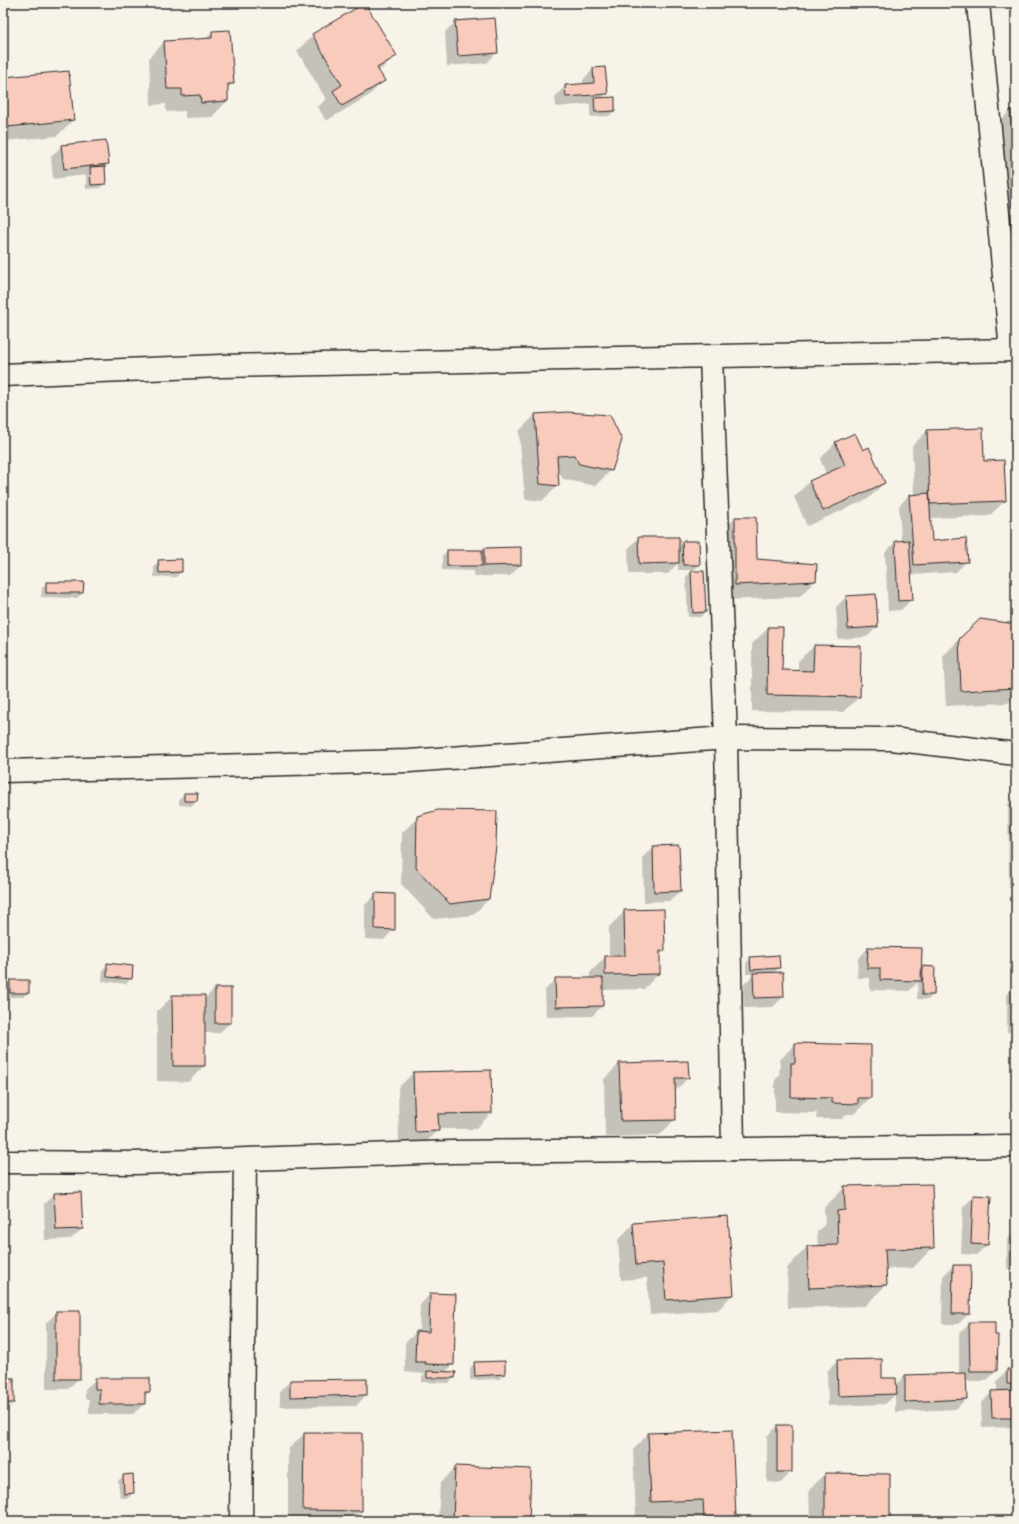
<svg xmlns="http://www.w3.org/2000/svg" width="1019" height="1524" viewBox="0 0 1019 1524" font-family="Caveat,sans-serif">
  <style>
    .shadow { fill: #0003 }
    .building { fill: #f9cbbd; stroke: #2b2b2b }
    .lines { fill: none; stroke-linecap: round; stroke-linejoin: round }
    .minor-casing { stroke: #2b2b2b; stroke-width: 25 }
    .minor { stroke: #f7f3e8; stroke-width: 22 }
  </style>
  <rect width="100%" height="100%" fill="#f7f3e8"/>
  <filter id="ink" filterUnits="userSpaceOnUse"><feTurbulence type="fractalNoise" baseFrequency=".025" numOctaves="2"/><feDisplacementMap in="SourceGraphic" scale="8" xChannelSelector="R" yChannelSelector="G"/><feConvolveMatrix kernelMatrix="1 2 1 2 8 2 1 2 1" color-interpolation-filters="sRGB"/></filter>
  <g filter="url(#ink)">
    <g class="shadow">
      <path d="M365 4 396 55 378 72 384 81 368 96 326 121 318 107 326 99 297 51 313 35Z"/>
      <path d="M455 22 497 52 487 63 447 66 445 32Z"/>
      <path d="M212 32 233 83 227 89V101L212 117 185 118V111L166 112V104L151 105 149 58 164 42 205 40Z"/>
      <path d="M604 68 606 93 601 99 614 111 609 116 590 117V104L556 107 555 97 565 86 583 85V80L593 69Z"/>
      <path d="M68 72 73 120 57 136 3 141V79Z"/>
      <path d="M1016 110V224L1005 225 995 126 1010 111Z"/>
      <path d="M62 146 108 163 104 167 105 183 100 188 86 189V175L53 179 51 156Z"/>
      <path d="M535 415 611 470 595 486 563 479 557 468 558 485 542 501 525 499 519 431Z"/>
      <path d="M927 431 1005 501 989 516 930 518 931 542 967 561 956 572 910 575 912 599 901 610 888 611 885 553 895 542H901L899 506 909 495H914L912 446Z"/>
      <path d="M855 434 863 451 884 483 868 499 807 526 794 497 809 482 826 474 820 459 835 443Z"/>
      <path d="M735 518 756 560 815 581 799 597 720 600V534Z"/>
      <path d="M638 538 678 547 682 542 699 565 694 570H678V563L668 574H629L628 549Z"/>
      <path d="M484 549 520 565 510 576H474V571L442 570V556L447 551H482Z"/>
      <path d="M159 561 181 572 176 577H154V566Z"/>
      <path d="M691 572H703L705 612 700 617H688L686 577Z"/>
      <path d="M47 583 82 593 77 598 41 597 42 588Z"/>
      <path d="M846 597 877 627 867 637 838 639 836 607Z"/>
      <path d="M1016 625V695L1008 703 946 706 943 656 959 640Z"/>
      <path d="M768 628H782L781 671 798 672V661L814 646 859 697 843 712 752 711V644Z"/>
      <path d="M184 794 196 801 191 806 179 805V799Z"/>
      <path d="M1016 796V888H1009L1008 804Z"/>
      <path d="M418 817 489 899 473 915 434 919 401 884 402 833Z"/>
      <path d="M653 847 680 891 669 901 644 902 643 857Z"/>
      <path d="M376 894 394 929 384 940 365 939V905Z"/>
      <path d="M625 911 664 951 659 956V973L644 989 602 990V1006L592 1016 546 1017 545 990 556 979H590V973L605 957H609V927Z"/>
      <path d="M868 948 920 971 924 967 933 995 928 1000 917 999 918 982 909 991 870 990V978H857L858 959Z"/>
      <path d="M751 958 779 968 773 974 783 997 773 1007 744 1008 743 985 754 974H746V963Z"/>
      <path d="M108 964 131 978 126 984 102 981 103 969Z"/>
      <path d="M10 981 28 992 23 997H5V986Z"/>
      <path d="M1016 985V1032H1007V994Z"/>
      <path d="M215 988 230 1023 219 1033H204V1066L188 1082 157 1081V1011L173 996 204 1000Z"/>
      <path d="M795 1044 870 1046V1098L854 1114H847L842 1119H816L817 1113 775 1112V1080L779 1076 780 1060Z"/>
      <path d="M619 1064 688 1078 675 1091V1119L660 1135 605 1137 604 1079Z"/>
      <path d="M413 1073 491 1113 476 1129H438L422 1147H399L398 1088Z"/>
      <path d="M845 1187 933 1247 913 1268 885 1269 886 1285 865 1306 788 1308 787 1268 807 1247H818L817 1232 825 1224 824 1208Z"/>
      <path d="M54 1194 82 1229 71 1239 45 1240 44 1204Z"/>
      <path d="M974 1196 987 1245 976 1255 961 1254 963 1207Z"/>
      <path d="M633 1224 733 1294 718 1310 650 1315 647 1278 621 1280 618 1240Z"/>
      <path d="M1016 1230V1271L1007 1268V1240Z"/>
      <path d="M953 1266 969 1314 958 1324H942L943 1276Z"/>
      <path d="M430 1294 453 1365 445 1372 454 1378 449 1383 422 1382V1377L425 1374 405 1372V1343L416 1332H419L420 1305Z"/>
      <path d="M57 1312 79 1378 68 1389H46V1323Z"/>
      <path d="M970 1323 996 1371 986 1381H966V1399L956 1409 895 1412V1395L885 1404 828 1406 827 1371 838 1361 895 1386 905 1376 959 1374V1334Z"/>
      <path d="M475 1363 504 1374 499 1379 470 1380V1368Z"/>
      <path d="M1007 1370 1016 1371V1427L982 1428 981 1403 992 1392H997V1381Z"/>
      <path d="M3 1379 13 1403 3 1413Z"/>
      <path d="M96 1379 149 1392 144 1397V1404L133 1414H89V1399H85V1389Z"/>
      <path d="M366 1380V1395L356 1406 280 1407V1391L290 1381Z"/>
      <path d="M777 1426H791V1472L781 1483 767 1482V1436Z"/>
      <path d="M304 1434 361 1511 350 1521H288V1449Z"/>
      <path d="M648 1434 735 1517 731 1521H688V1515L636 1517 633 1450Z"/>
      <path d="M456 1467 530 1470 528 1521H438L440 1483Z"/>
      <path d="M825 1474 889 1521H810L809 1490Z"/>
      <path d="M123 1476 133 1493 128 1498H120L118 1481Z"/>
    </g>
    <g class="building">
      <path d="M365 3 397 56 377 68 385 81 342 106 333 91 342 85 312 34Z"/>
      <path d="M495 18 498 53 458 56 455 21Z"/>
      <path d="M230 30 234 84H228V101L201 103 200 95 182 96V89H167L164 41 212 38V31Z"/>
      <path d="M605 67 608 94 566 97 565 85 594 83 593 68Z"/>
      <path d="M69 71 74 120 8 127 4 77Z"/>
      <path d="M615 97V111L595 112 594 98Z"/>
      <path d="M1016 109V165L1010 110Z"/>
      <path d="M106 140 109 164 64 169 61 145Z"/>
      <path d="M105 166 106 184 91 185 90 167Z"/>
      <path d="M567 412 610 415 622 440 612 471 579 464 574 455 557 456 559 486 540 484 535 414Z"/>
      <path d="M983 428 984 461 1004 460 1006 501 930 504 927 430Z"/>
      <path d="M855 433 863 450 869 447 885 483 823 511 809 481 845 465 835 442Z"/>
      <path d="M929 493 932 541 966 538 968 562 914 565 909 495Z"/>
      <path d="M735 517H756L757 559 817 564 816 581 735 585Z"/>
      <path d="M638 537H679V563L639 564Z"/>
      <path d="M909 540 913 600 898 601 895 541Z"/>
      <path d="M682 541H699L700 565H683Z"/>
      <path d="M521 547V565L484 566V548Z"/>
      <rect x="447" y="550" width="35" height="16"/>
      <path d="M182 559V572L159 573 158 560Z"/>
      <path d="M691 571H704L706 612 693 613Z"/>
      <path d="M46 582H84L83 593H46Z"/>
      <path d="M876 594 878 627 848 629 846 596Z"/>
      <path d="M980 619 1016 624V688L961 691 959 639Z"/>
      <path d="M768 627H783L782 670 813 671 814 645 861 646 860 697 767 695Z"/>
      <path d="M184 793H198L197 801H184Z"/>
      <path d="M438 810 497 811 496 847 489 899 450 904 416 868 417 816Z"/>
      <path d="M679 845 681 891 654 892 653 846Z"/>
      <path d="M375 893 395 894V930L375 929Z"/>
      <path d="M664 909 665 951H660V974L605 975V956H625L624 910Z"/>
      <path d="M868 947 922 948 921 981 880 980V968H867Z"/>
      <path d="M779 955 780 968 751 970 750 957Z"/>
      <path d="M107 963 133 966 132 979 107 977Z"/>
      <path d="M923 966 935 967 934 995H922Z"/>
      <path d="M783 972 784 997 754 998 753 973Z"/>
      <path d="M555 978H603V1006L556 1007Z"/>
      <rect x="10" y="980" width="19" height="13"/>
      <rect x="215" y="988" width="16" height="35"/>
      <path d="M172 995H205V1066H173Z"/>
      <path d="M795 1043 871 1045V1098H858V1104L832 1103V1098L791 1097V1063H795Z"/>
      <path d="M688 1061 689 1078H675L676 1120 621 1121 619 1063Z"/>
      <path d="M491 1070 492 1113 438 1114 439 1131 415 1132 413 1072Z"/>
      <path d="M932 1184 934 1248 885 1249 887 1285 809 1288 807 1246 838 1245 837 1211 845 1210 844 1186Z"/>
      <path d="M81 1192 83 1229 56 1230 54 1193Z"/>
      <path d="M973 1195 991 1196 988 1245 971 1244Z"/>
      <path d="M728 1216 734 1295 666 1300 663 1263 636 1265 633 1223Z"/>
      <path d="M953 1265H971L970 1314H952Z"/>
      <path d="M430 1293 456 1294 454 1365 425 1364 426 1362H415L416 1331 429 1332Z"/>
      <rect x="56" y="1311" width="24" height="68"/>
      <path d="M969 1322H995V1335H998L997 1371H970Z"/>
      <path d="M882 1359V1378H896L897 1394 838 1396 837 1360Z"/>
      <path d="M505 1361V1374L475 1376 474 1362Z"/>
      <path d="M1007 1369 1016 1370V1384H1007Z"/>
      <path d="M427 1371 456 1372 455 1378H427Z"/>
      <path d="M966 1373 967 1399 905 1402V1375Z"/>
      <rect x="3" y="1378" width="11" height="25"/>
      <path d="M95 1378H150V1392H145V1404H99L100 1389H95Z"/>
      <path d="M367 1379V1395L290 1397V1380Z"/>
      <path d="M1016 1390V1418H992L991 1391Z"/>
      <rect x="777" y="1425" width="15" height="47"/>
      <path d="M732 1430 736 1517 704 1518 703 1500 651 1502 648 1433Z"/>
      <path d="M304 1433H362V1511L303 1510Z"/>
      <path d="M455 1466 531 1469 529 1521 453 1520Z"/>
      <path d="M825 1473 890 1474V1521H825Z"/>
      <path d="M133 1474 134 1493 124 1494 123 1475Z"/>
    </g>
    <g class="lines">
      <g class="minor-casing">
        <g id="minor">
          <path d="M978 3 1011 350"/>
          <path d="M711 357 726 738 733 1149"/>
          <path d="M3 375 221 366 1016 350"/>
          <path d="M3 771 409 761 726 738 891 739 1016 754"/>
          <path d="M3 1162 135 1163 452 1152 1016 1146"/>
          <path d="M241 1521 245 1160"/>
        </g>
      </g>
      <use href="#minor" class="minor"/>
    </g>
  </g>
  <rect width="1019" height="1524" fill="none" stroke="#f7f3e8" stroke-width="16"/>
  <rect x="8" y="8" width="1003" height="1508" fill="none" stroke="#2b2b2b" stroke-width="1.5" filter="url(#ink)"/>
</svg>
